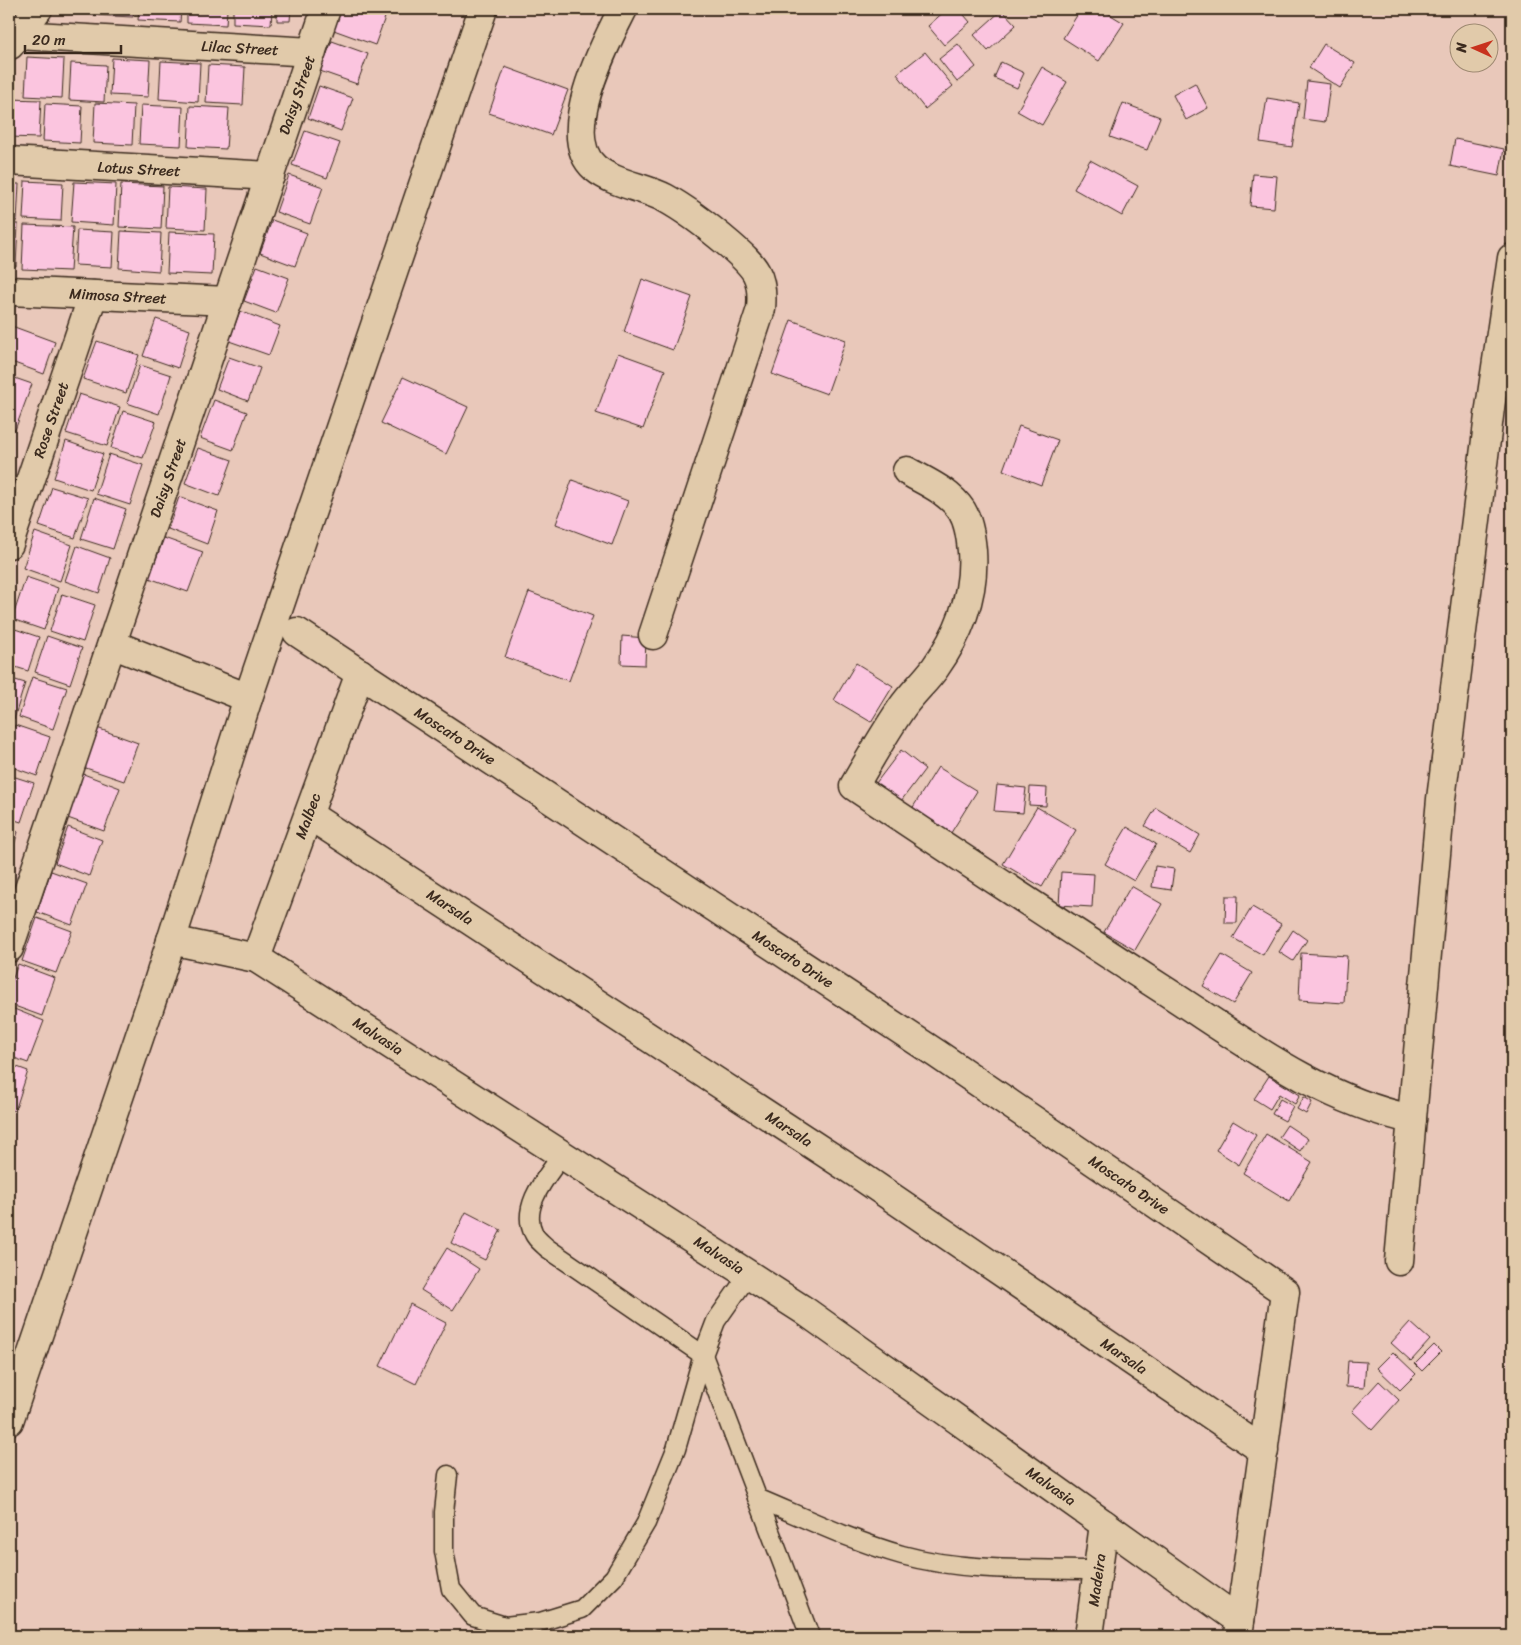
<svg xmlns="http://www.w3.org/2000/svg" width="1521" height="1645" viewBox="0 0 1521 1645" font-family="Sriracha,sans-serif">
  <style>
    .building { fill: #fbc5df; stroke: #3b2a1e }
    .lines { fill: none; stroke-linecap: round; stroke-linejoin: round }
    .service-casing { stroke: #3b2a1e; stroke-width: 21 }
    .minor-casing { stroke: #3b2a1e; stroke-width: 31 }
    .service { stroke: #e1caaa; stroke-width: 18 }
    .minor { stroke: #e1caaa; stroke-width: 28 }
    .labels { text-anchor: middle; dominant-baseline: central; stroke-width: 5; stroke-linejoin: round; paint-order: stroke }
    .street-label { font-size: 15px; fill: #3b2a1e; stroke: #e1caaa }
  </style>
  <rect width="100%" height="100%" fill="#e9c8ba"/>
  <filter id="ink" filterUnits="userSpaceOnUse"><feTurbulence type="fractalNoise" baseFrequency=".02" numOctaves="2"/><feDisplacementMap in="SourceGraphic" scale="10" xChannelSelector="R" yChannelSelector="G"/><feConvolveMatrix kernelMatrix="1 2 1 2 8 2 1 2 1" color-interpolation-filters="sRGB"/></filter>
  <g filter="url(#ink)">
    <g class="building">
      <path d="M93 9H134L133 17 92 15Z"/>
      <path d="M139 9H181L180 22 138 20Z"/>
      <path d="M187 9H227L226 25 187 23Z"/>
      <path d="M233 9H272L271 25 233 23Z"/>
      <path d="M277 9H291L290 21H277Z"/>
      <path d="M338 9H388L375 45 331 29Z"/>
      <path d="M947 9H959L970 22 944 45 928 26Z"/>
      <path d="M1081 9H1101L1124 23 1099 61 1063 38Z"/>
      <path d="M1002 10 1016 25 988 51 974 35Z"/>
      <path d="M332 41 368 54 357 84 320 71Z"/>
      <path d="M958 44 976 67 957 82 939 59Z"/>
      <path d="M1324 44 1355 63 1340 88 1309 68Z"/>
      <path d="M925 52 953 86 925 109 897 74Z"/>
      <path d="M27 57 64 59 62 98 25 96Z"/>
      <path d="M112 58 150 60 148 97 110 95Z"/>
      <path d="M161 61 200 63 198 102 159 99Z"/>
      <path d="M1001 62 1024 73 1017 88 994 78Z"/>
      <path d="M71 63 106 65 104 102 69 100Z"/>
      <path d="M208 65 245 67 243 105 206 103Z"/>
      <path d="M505 67 568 90 551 135 489 113Z"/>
      <path d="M1042 67 1067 82 1042 125 1017 111Z"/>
      <path d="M1307 81 1330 84 1325 122 1303 119Z"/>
      <path d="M1195 83 1208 108 1186 120 1173 95Z"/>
      <path d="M319 86 353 98 341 131 308 118Z"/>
      <path d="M1267 98 1299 103 1292 147 1260 142Z"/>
      <path d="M9 99 41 100 39 138 9 137Z"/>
      <path d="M95 103 134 105 132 145 93 143Z"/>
      <path d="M1123 103 1160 117 1147 150 1110 137Z"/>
      <path d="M45 104 82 106 80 143 43 141Z"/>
      <path d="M141 105 183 107 181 146 139 144Z"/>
      <path d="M190 106 229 108 226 149 188 147Z"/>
      <path d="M305 131 340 143 327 178 292 165Z"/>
      <path d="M1455 139 1504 149 1499 176 1450 166Z"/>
      <path d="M1090 160 1138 186 1122 216 1074 189Z"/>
      <path d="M1253 174 1277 176 1274 208 1250 206Z"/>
      <path d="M289 175 323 187 310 224 276 212Z"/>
      <path d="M25 181 63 183 61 221 23 219Z"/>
      <path d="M74 182 116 184 114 225 71 222Z"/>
      <path d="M9 184H19L17 221 9 220Z"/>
      <path d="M121 184 163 186 161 229 119 227Z"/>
      <path d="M168 187 207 189 205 230 166 228Z"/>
      <path d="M272 220 307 233 295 266 260 253Z"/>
      <path d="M9 224H18L16 266H9Z"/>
      <path d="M24 225 73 227 70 271 22 269Z"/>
      <path d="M77 230 114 232 112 267 75 265Z"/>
      <path d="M121 231 161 233 159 271 119 268Z"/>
      <path d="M169 232 214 234 212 275 167 273Z"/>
      <path d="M257 266 289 278 276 313 244 301Z"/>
      <path d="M642 279 692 297 673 350 624 332Z"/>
      <path d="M240 311 280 326 269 355 229 341Z"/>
      <path d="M156 319 190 330 178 368 143 356Z"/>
      <path d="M791 320 846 340 827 394 772 374Z"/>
      <path d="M9 325 55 342 44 374 9 361Z"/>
      <path d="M97 341 139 355 126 393 83 379Z"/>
      <path d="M618 353 665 370 643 429 596 413Z"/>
      <path d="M229 357 260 368 248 401 217 389Z"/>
      <path d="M140 365 171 375 159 414 127 403Z"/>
      <path d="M9 376 32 384 15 430 9 427Z"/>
      <path d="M403 377 468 407 446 454 381 423Z"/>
      <path d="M79 394 120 407 107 446 66 433Z"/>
      <path d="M214 400 247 412 233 450 200 438Z"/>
      <path d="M123 411 156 422 143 458 111 448Z"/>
      <path d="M1019 426 1058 440 1041 485 1003 470Z"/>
      <path d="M66 441 103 454 91 490 54 478Z"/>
      <path d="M198 448 232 460 219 496 185 483Z"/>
      <path d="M109 454 143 465 130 505 96 494Z"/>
      <path d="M572 480 628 501 612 545 556 524Z"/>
      <path d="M52 487 88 498 75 538 39 526Z"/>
      <path d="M179 497 218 511 207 544 168 529Z"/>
      <path d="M94 498 126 509 113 549 81 539Z"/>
      <path d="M35 532 72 545 60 581 23 568Z"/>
      <path d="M164 538 203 552 188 592 149 578Z"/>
      <path d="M77 546 110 558 99 593 65 581Z"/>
      <path d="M26 577 58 588 44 630 12 619Z"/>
      <path d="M529 592 593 616 569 681 505 657Z"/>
      <path d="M62 594 95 605 83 642 50 631Z"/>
      <path d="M9 627 39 637 28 671 9 665Z"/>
      <path d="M47 636 82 648 70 684 35 672Z"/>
      <path d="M622 636 646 638 645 665 621 664Z"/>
      <path d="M856 663 893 686 871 722 834 700Z"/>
      <path d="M32 677 67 688 53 729 19 717Z"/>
      <path d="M9 678 25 683 14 719 9 717Z"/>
      <path d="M15 725 50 737 37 776 9 766V743Z"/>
      <path d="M97 728 138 743 124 781 83 767Z"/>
      <path d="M901 750 925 769 898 805 873 787Z"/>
      <path d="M938 767 977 791 949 836 910 812Z"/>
      <path d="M81 773 120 788 104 831 65 817Z"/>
      <path d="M9 775 34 783 21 822 9 818Z"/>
      <path d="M997 785 1026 788 1023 813 994 811Z"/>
      <path d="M1030 787 1047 788 1046 806 1029 805Z"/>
      <path d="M1037 807 1076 830 1042 887 1003 864Z"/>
      <path d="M1156 808 1200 835 1190 853 1145 826Z"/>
      <path d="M68 827 102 840 89 876 55 863Z"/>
      <path d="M1127 827 1156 844 1134 881 1105 864Z"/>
      <path d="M9 828 18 832 9 861Z"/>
      <path d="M1155 866 1174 869 1171 890 1152 887Z"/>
      <path d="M51 871 87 884 72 925 37 912Z"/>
      <path d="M1061 872 1094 874 1092 907 1059 905Z"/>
      <path d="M1131 886 1162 904 1135 950 1104 932Z"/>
      <path d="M1226 896H1238L1237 923H1225Z"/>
      <path d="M1252 907 1281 924 1263 955 1233 938Z"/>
      <path d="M37 918 72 931 56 973 22 961Z"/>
      <path d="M1293 930 1307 940 1293 961 1279 952Z"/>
      <path d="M1301 953 1347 956 1344 1003 1299 1000Z"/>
      <path d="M1222 955 1252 973 1233 1004 1203 986Z"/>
      <path d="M18 964 55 978 42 1016 9 1004V989Z"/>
      <path d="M9 1007 44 1021 28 1063 9 1056Z"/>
      <path d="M9 1064 28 1071 15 1111 9 1109Z"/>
      <path d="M1269 1076 1300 1095 1295 1104 1279 1094 1270 1109 1254 1099Z"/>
      <path d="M1304 1097 1312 1102 1306 1114 1297 1109Z"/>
      <path d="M1280 1099 1293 1106 1285 1121 1272 1114Z"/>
      <path d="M1233 1121 1256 1135 1239 1165 1216 1150Z"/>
      <path d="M1287 1125 1308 1139 1300 1151 1279 1137Z"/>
      <path d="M1266 1134 1312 1162 1289 1201 1243 1173Z"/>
      <path d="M466 1212 501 1230 485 1260 451 1243Z"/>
      <path d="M447 1248 479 1269 453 1310 421 1290Z"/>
      <path d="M410 1304 446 1323 416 1384 380 1366Z"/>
      <path d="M1410 1322 1430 1340 1411 1361 1391 1343Z"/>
      <path d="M1434 1345 1441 1352 1422 1371 1415 1364Z"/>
      <path d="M1393 1352 1416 1374 1400 1390 1377 1368Z"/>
      <path d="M1348 1361 1366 1362 1364 1388 1346 1387Z"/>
      <path d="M1379 1381 1399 1400 1372 1430 1352 1411Z"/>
    </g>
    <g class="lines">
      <g class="service-casing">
        <g id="service">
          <path d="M562 1155C548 1175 519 1207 534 1234 536 1239 543 1244 547 1248L703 1355 810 1636"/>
          <path d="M448 1475 444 1512V1551L451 1589 473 1616 505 1626 540 1622 582 1609 614 1577 646 1523 676 1449 703 1355 716 1321 749 1274"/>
          <path d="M757 1498C805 1518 852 1541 902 1555 964 1572 1034 1569 1098 1570"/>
        </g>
      </g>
      <g class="minor-casing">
        <g id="minor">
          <path d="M623 9C605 44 557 135 595 168 614 184 644 187 665 198 689 211 710 228 730 245 755 267 764 275 761 309L653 635"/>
          <path d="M18 35 312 52"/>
          <path d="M10 45 38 9"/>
          <path d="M9 161 270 176"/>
          <path d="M9 291 228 301"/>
          <path d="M907 471C926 482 949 491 962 511 968 521 971 539 972 551 975 593 960 633 935 668 925 682 911 694 901 709 884 734 869 760 854 786 957 855 1060 923 1164 990 1242 1040 1320 1100 1412 1119"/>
          <path d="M9 544 93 295"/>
          <path d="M297 632 937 1054 1285 1292 1238 1636"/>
          <path d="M112 644 248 698"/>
          <path d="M309 815 862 1177 1264 1451"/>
          <path d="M171 940 256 958 805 1311 1240 1621"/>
          <path d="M9 948 326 9"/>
          <path d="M256 958 360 673"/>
          <path d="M1399 1261 1441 799 1490 408 1512 258"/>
          <path d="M9 1421 158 982 248 698 483 9"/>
          <path d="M1089 1636 1104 1524"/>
        </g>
      </g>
      <use href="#service" class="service"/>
      <use href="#minor" class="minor"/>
    </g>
  </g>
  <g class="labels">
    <g class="street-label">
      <text transform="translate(240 48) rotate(3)">Lilac Street</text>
      <text transform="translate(297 95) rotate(-71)">Daisy Street</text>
      <text transform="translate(139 169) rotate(3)">Lotus Street</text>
      <text transform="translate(118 296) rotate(3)">Mimosa Street</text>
      <text transform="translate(51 420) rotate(-71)">Rose Street</text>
      <text transform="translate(168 478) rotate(-71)">Daisy Street</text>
      <text transform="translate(455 736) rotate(33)">Moscato Drive</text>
      <text transform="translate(308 816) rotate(-70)">Malbec</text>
      <text transform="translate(450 907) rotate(33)">Marsala</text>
      <text transform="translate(793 959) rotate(33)">Moscato Drive</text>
      <text transform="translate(378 1036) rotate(33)">Malvasia</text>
      <text transform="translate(789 1129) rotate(33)">Marsala</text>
      <text transform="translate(1129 1185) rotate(34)">Moscato Drive</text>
      <text transform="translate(719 1255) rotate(33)">Malvasia</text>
      <text transform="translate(1124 1356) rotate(34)">Marsala</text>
      <text transform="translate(1051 1486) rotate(35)">Malvasia</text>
      <text transform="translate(1097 1580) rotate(-82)">Madeira</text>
    </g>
  </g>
  <rect width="1521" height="1645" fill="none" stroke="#e1caaa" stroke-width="30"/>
  <rect x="15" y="15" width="1491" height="1615" fill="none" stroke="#3b2a1e" stroke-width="2" filter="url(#ink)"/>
  <g transform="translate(1474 48) rotate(273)"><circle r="24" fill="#e1caaa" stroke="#9f8a72"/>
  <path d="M0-4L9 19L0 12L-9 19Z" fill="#c8321e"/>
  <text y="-8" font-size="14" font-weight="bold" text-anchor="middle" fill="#3b2a1e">N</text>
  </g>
  <path d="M25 45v8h96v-8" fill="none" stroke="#3b2a1e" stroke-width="2.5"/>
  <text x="32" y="45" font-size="15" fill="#3b2a1e" stroke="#e1caaa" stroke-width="4" paint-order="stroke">20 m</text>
</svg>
